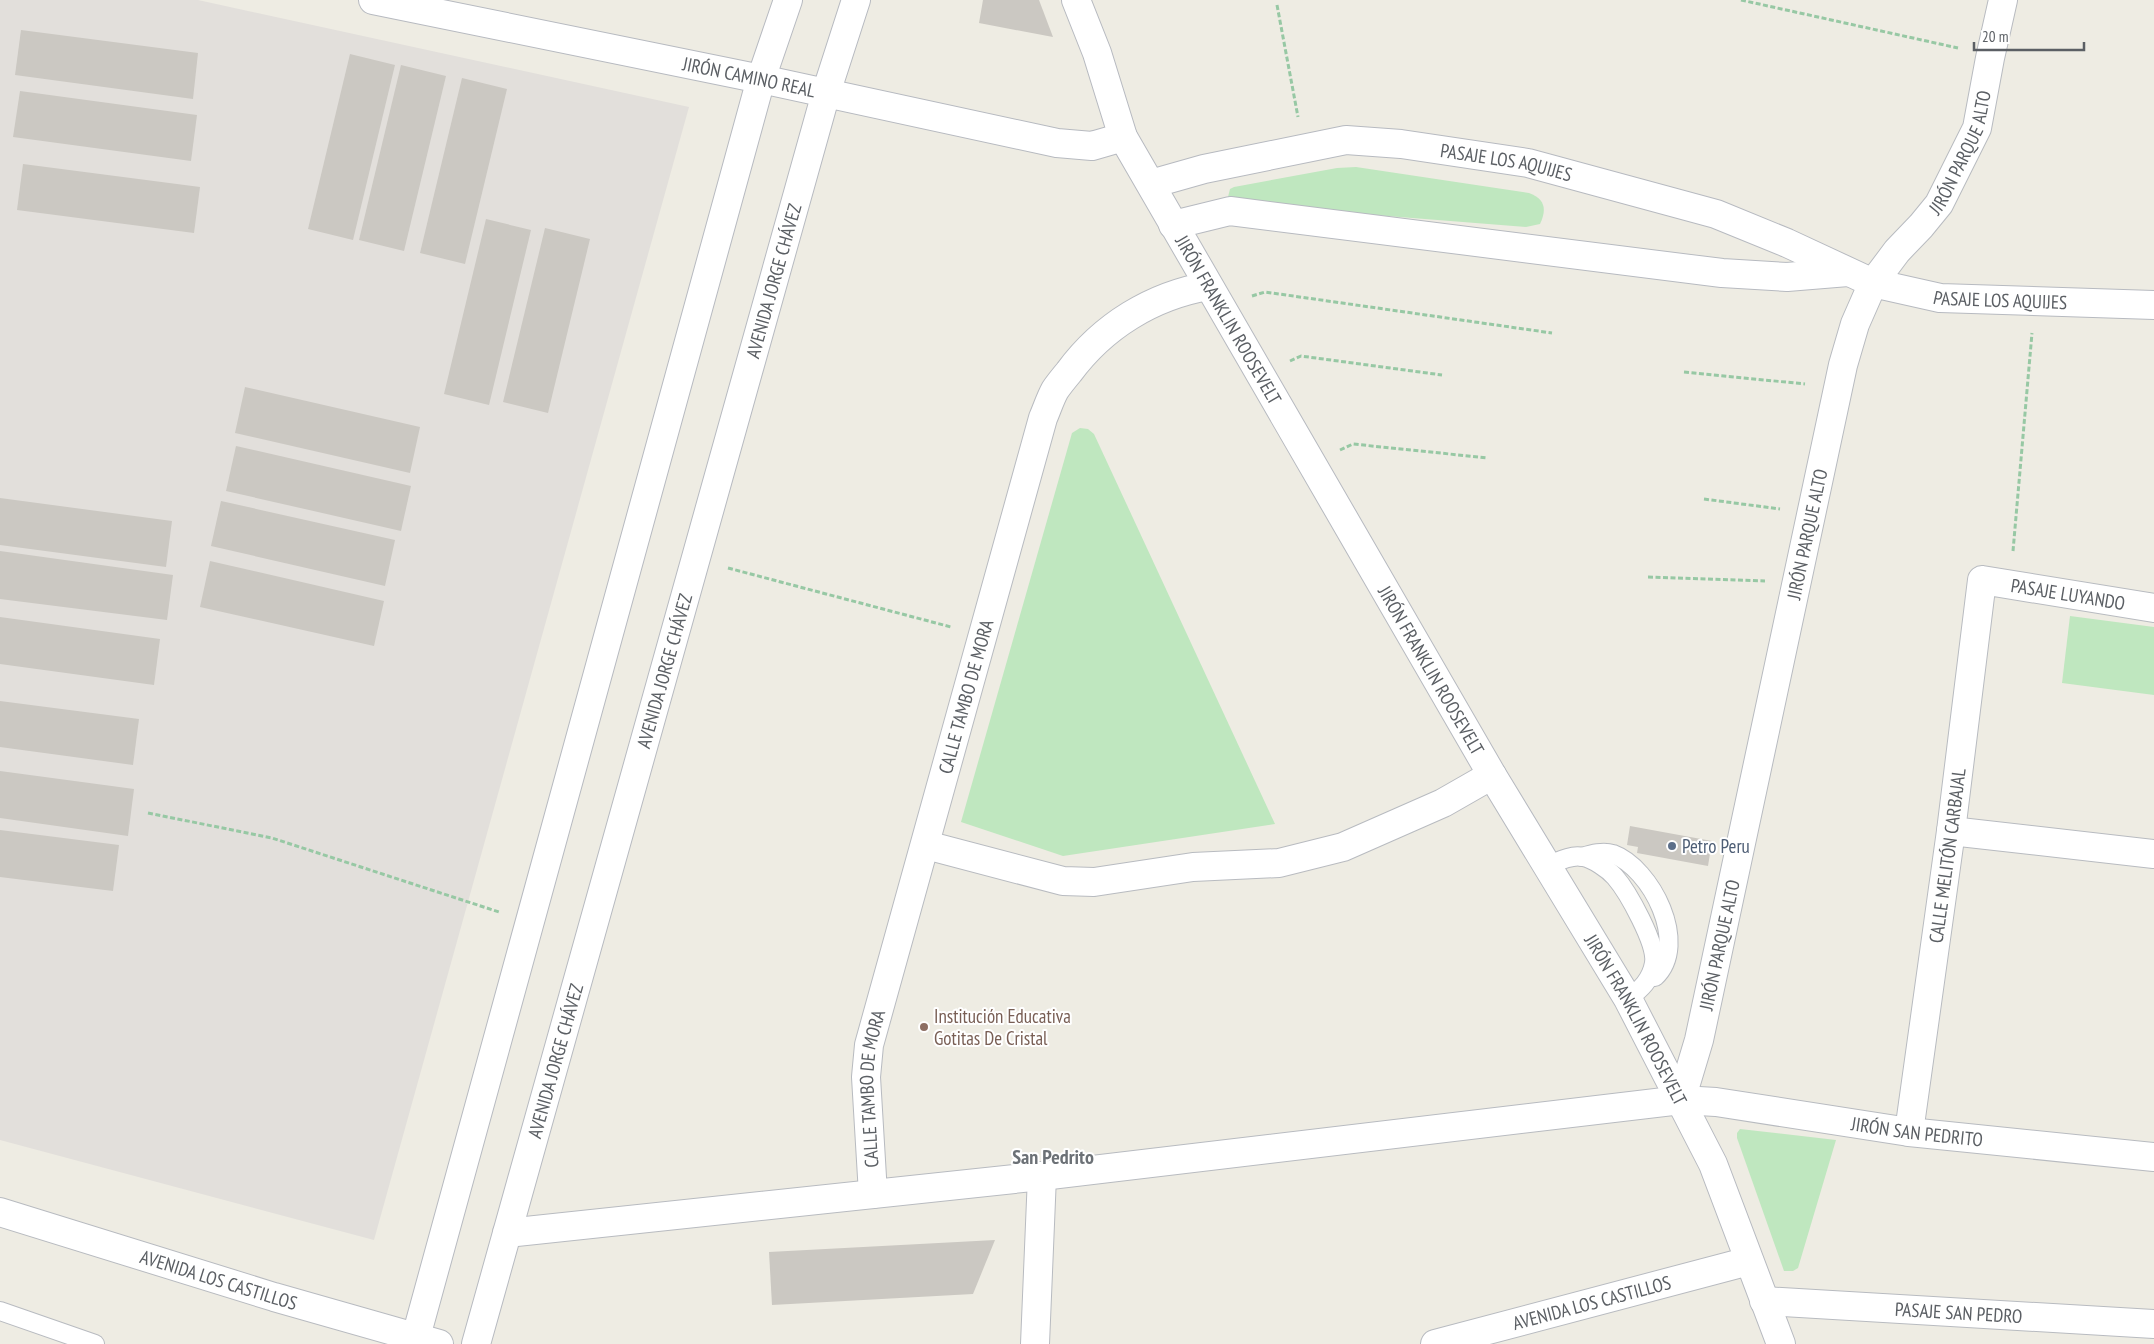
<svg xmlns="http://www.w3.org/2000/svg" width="2154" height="1344" viewBox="0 0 2154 1344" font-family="'PT Sans Narrow',sans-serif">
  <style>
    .industrial { fill: #e2dfdb }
    .green { fill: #bfe7bf }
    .building { fill: #cbc8c2 }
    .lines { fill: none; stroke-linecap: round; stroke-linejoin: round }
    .lane-casing { stroke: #b8bbc0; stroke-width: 20 }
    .street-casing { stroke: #b8bbc0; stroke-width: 30 }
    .secondary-casing { stroke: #b7bac0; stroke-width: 30 }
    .path { stroke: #97c8a4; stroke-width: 3; stroke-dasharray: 5 2.5; stroke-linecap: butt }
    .lane { stroke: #fff; stroke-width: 18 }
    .street { stroke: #fff; stroke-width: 28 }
    .secondary { stroke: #fff; stroke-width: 28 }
    .service-dot { fill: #5c6f8a; stroke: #fff; stroke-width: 2 }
    .education-dot { fill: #8d6e63; stroke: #fff; stroke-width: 2 }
    .labels { text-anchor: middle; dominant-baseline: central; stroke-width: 4; stroke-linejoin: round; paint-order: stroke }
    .street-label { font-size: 19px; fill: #5b5f64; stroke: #fff }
    .service-label { font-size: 19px; fill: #4e5e75; stroke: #fff; text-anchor: start }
    .education-label { font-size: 19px; fill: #785e54; stroke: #fff; text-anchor: start }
    .neighbourhood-label { font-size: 20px; font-weight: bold; fill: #6c7176; stroke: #fff }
  </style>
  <rect width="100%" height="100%" fill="#eeece3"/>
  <path class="industrial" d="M0 0H198L689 107 374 1240 0 1140Z"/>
  <g class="green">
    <path d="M1356 167 1529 193C1545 199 1547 209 1540 224L1526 227 1237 204 1228 197 1230 189 1234 187 1337 168Z"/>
    <path d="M1080 428 1088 429 1094 434 1275 824 1063 856 961 822 1072 433Z"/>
    <path d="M2070 616 2154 627V695L2062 683Z"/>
    <path d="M1740 1129 1836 1140 1798 1268 1793 1271H1784L1737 1138V1133Z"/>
  </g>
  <g class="building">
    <path d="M983 0H1039L1053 37 979 23Z"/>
    <path d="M21 30 198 53 193 99 15 75Z"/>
    <path d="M350 54 395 65 353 240 308 229Z"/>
    <path d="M401 65 446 76 404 251 359 240Z"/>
    <path d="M462 78 507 89 465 264 420 253Z"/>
    <path d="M20 91 197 115 191 161 13 137Z"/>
    <path d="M23 164 200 187 194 233 17 210Z"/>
    <path d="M486 219 531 230 489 405 444 394Z"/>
    <path d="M545 228 590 239 548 413 503 402Z"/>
    <path d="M245 387 420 427 410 473 235 433Z"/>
    <path d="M236 446 411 486 401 531 226 491Z"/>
    <path d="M0 498 172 521 166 567 0 545Z"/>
    <path d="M221 501 395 540 385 586 211 546Z"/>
    <path d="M0 551 173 575 167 620 0 599Z"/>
    <path d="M210 561 384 601 374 646 200 607Z"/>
    <path d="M0 617 160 639 154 685 0 664Z"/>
    <path d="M0 701 139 719 133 765 0 747Z"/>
    <path d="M0 771 134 789 128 836 0 818Z"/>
    <path d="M1630 826 1712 841 1708 866 1637 853 1638 847 1627 845Z"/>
    <path d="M0 830 119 845 113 891 0 877Z"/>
    <path d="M995 1240 973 1294 772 1305 769 1252Z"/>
  </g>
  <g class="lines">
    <g class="lane-casing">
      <g id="lane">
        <path d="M1582 857C1592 854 1603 851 1613 854 1651 868 1690 944 1655 977"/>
        <path d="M1547 866C1557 862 1571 854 1583 857 1593 859 1608 869 1615 877 1628 892 1657 944 1654 963 1651 980 1641 989 1628 999"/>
        <path d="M0 1311 95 1344"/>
      </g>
    </g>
    <g class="street-casing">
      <g id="street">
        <path d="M1951 831 2154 854"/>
        <path d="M926 845 1063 881 1094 882 1193 867 1279 863 1343 847 1443 803 1492 775"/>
        <path id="s1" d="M1681 1100 1699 1040 1843 365 1855 324 1873 283 1897 251 1921 226 1939 204 1977 128 1990 58 2003 0"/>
        <path id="s2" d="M1909 1132 1951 831 1982 580 2154 608"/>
        <path id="s3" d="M873 1194 866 1077 869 1045 1043 418C1047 409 1050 399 1055 390 1059 384 1064 378 1069 372 1103 326 1152 296 1208 286"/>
        <path id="s4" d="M0 1212 274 1297 439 1344"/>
        <path id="s5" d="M507 1233 1042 1176 1681 1100 1716 1102 1909 1132 2154 1157"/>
        <path id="s6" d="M1764 1301 2154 1324"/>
        <path d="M1035 1344 1042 1176"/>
        <path id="s7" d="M1435 1344 1749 1261"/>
      </g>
    </g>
    <g class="secondary-casing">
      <g id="secondary">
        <path id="s8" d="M373 0 761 79 1057 143 1092 146 1123 137"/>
        <path id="s9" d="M1076 0 1097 53 1123 137 1492 775 1628 999 1713 1164 1781 1344"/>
        <path id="s10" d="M1151 184 1204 169 1346 140 1401 144 1528 163 1716 214 1787 243 1873 283 1940 298 2154 305"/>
        <path d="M1173 225 1230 211 1722 273 1787 277 1848 272"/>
        <path d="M414 1344 761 79 788 0"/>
        <path id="s11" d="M476 1344 826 93 856 0"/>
      </g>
    </g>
    <g class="path">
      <path d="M1741 0 1958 48"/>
      <path d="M1277 5 1298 117"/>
      <path d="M1252 296 1265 292 1552 333"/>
      <path d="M1290 361 1301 356 1442 375"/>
      <path d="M1684 372 1805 384"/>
      <path d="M1340 450 1353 444 1488 458"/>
      <path d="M1704 499 1780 509"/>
      <path d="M2013 551 2032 333"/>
      <path d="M728 568 951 627"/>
      <path d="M1648 577 1765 581"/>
      <path d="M148 813 272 838 499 912"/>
    </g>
    <use href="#lane" class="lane"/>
    <use href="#street" class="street"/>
    <use href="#secondary" class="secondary"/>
  </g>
  <circle class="service-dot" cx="1672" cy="846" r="5"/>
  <circle class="education-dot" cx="924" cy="1027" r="5"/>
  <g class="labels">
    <g class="street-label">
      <text stroke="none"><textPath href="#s8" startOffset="384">JIRÓN CAMINO REAL</textPath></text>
      <text stroke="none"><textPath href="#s1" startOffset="1000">JIRÓN PARQUE ALTO</textPath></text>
      <text stroke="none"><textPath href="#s10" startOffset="362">PASAJE LOS AQUIJES</textPath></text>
      <text stroke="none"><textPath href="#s11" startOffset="1104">AVENIDA JORGE CHÁVEZ</textPath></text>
      <text stroke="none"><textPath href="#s10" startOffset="879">PASAJE LOS AQUIJES</textPath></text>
      <text stroke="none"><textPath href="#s9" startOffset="356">JIRÓN FRANKLIN ROOSEVELT</textPath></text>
      <text stroke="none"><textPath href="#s1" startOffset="580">JIRÓN PARQUE ALTO</textPath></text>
      <text stroke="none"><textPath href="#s2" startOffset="644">PASAJE LUYANDO</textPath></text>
      <text stroke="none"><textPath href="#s9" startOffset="761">JIRÓN FRANKLIN ROOSEVELT</textPath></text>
      <text stroke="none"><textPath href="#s11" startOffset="699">AVENIDA JORGE CHÁVEZ</textPath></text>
      <text stroke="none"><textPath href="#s3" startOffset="511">CALLE TAMBO DE MORA</textPath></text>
      <text stroke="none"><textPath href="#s2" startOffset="279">CALLE MELITÓN CARBAJAL</textPath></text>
      <text stroke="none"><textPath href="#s1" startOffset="160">JIRÓN PARQUE ALTO</textPath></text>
      <text stroke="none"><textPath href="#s9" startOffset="1166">JIRÓN FRANKLIN ROOSEVELT</textPath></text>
      <text stroke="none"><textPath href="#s11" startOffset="294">AVENIDA JORGE CHÁVEZ</textPath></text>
      <text stroke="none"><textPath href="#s3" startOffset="106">CALLE TAMBO DE MORA</textPath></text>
      <text stroke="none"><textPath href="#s5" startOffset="1420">JIRÓN SAN PEDRITO</textPath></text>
      <text stroke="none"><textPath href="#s4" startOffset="229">AVENIDA LOS CASTILLOS</textPath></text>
      <text stroke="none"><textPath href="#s7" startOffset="162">AVENIDA LOS CASTILLOS</textPath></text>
      <text stroke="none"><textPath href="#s6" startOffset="195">PASAJE SAN PEDRO</textPath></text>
    </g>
    <g class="service-label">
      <text x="1682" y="846">Petro Peru</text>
    </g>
    <g class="education-label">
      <text x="934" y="1016">Institución Educativa<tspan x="934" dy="22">Gotitas De Cristal</tspan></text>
    </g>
    <g class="neighbourhood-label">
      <text x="1053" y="1157">San Pedrito</text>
    </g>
  </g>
  <path d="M1974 42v8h110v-8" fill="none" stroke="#5b5f64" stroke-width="2.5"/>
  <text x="1982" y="42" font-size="15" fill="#5b5f64" stroke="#ffffff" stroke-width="4" paint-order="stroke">20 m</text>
</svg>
